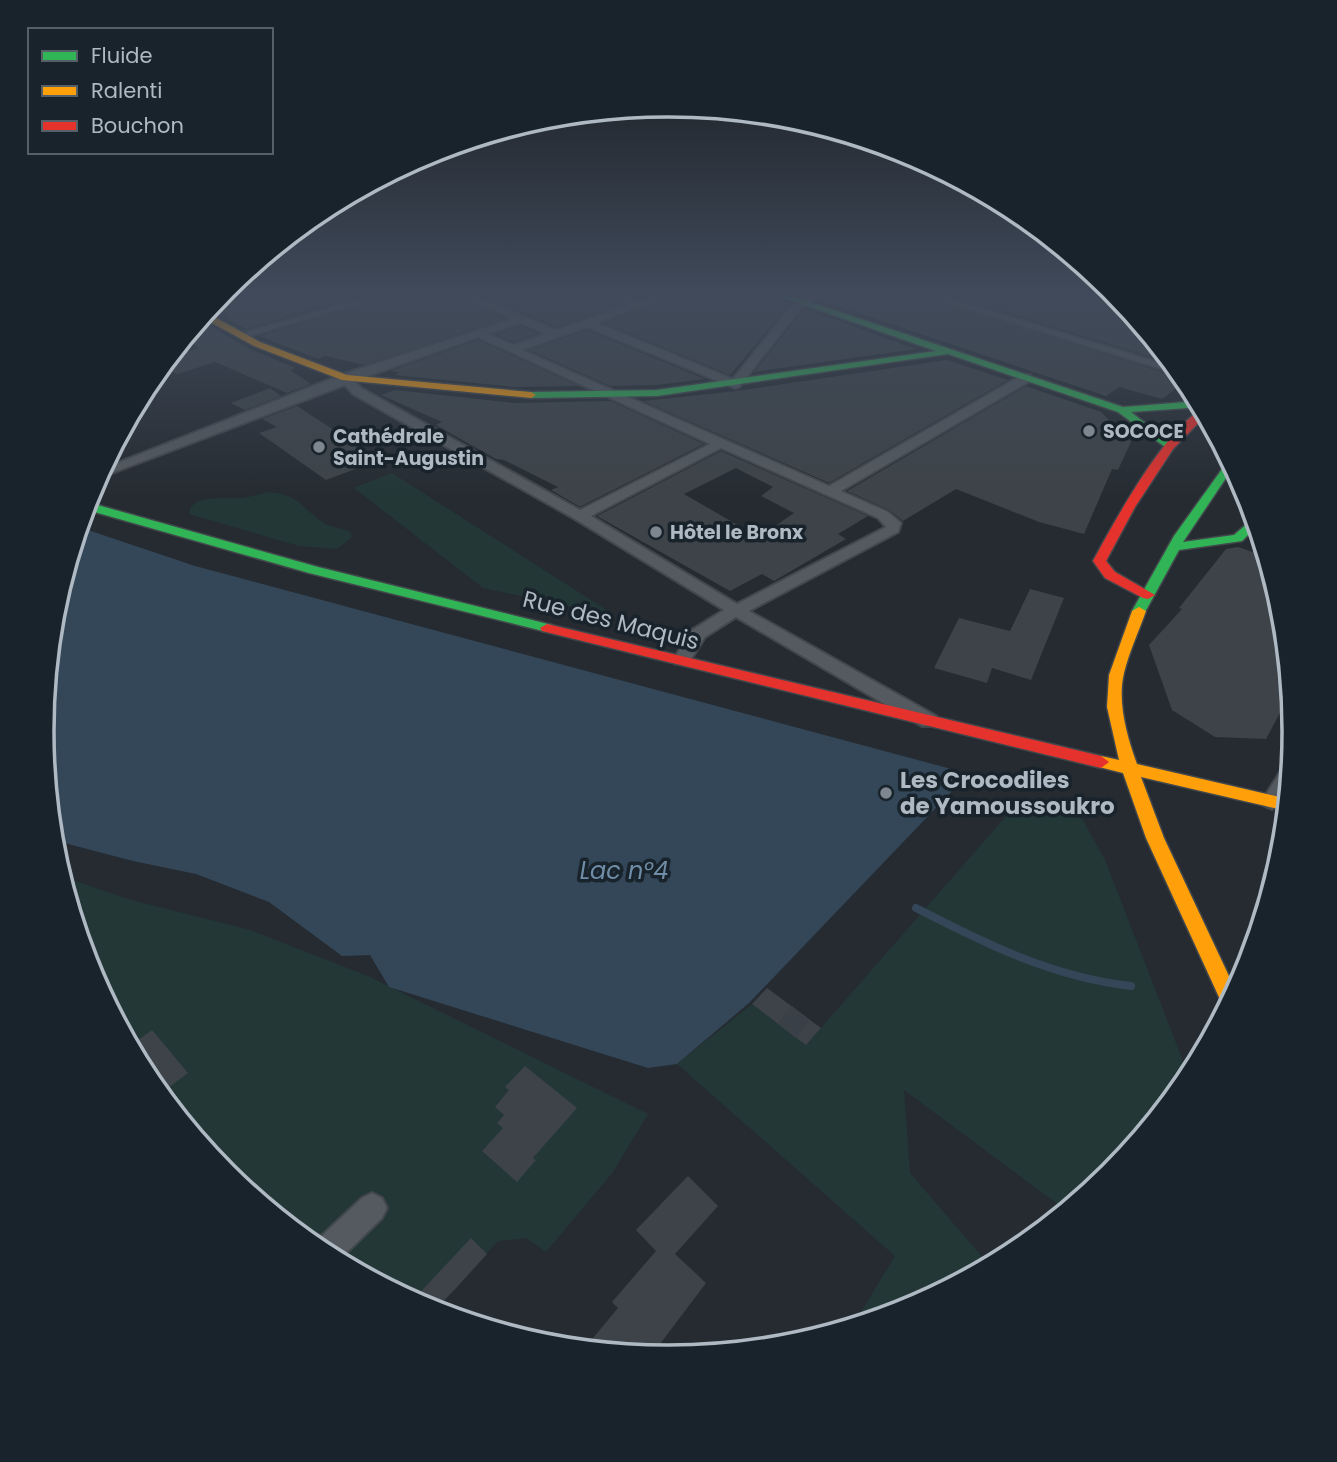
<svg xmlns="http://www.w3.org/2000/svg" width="1337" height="1462" viewBox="0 0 1337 1462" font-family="Poppins,sans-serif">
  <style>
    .green { fill: #233737 }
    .water { fill: #334759 }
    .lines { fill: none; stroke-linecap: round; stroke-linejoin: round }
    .stream { stroke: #334759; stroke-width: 8 }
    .building { fill: #3d4348; fill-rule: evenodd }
    .street-tunnel { stroke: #3a4047; stroke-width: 24; stroke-dasharray: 24 12; stroke-linecap: butt }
    .street-casing { stroke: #42474c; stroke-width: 4 }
    .fast-casing { stroke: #42474c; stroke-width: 3 }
    .slow-casing { stroke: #42474c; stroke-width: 3 }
    .jam-casing { stroke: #42474c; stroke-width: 3 }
    .street { fill: #545a5f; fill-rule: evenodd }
    .fast { fill: #30b455; fill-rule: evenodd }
    .slow { fill: #ff9f0a; fill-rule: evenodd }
    .jam { fill: #e5322d; fill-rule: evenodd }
    .poi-dot { fill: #7e8790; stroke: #19232b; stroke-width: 2.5 }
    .labels { text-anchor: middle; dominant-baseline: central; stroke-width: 7; stroke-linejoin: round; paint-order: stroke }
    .far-poi-label { font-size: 19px; font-weight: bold; fill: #aeb9c3; stroke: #19232b; text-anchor: start }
    .street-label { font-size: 23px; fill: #aeb9c3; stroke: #19232b }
    .poi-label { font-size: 23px; font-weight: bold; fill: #aeb9c3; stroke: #19232b; text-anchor: start }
    .water-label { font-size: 24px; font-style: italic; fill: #6f8da7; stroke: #19232b }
    .rim { fill: none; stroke: #aeb9c3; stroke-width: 3.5 }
  </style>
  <rect width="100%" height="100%" fill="#252b31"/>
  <g class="green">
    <path d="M392 473 616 616 483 588 354 488Z"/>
    <path d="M269 492C299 495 299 505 321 521 330 529 341 526 351 533V538L337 549 299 546 189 514C191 493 226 499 242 498 251 497 260 494 269 492Z"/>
    <path d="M1015 806 1069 811 1083 820 1105 860 1190 1079 1111 1174 1067 1211 904 1090 910 1173 990 1266 908 1310 852 1327 895 1256 677 1064 752 1004 807 1044Z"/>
    <path d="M61 876 128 899 250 930 368 976 648 1114 613 1172 546 1252 526 1238 498 1241 434 1311 428 1310 320 1252 225 1174 147 1079 90 970Z"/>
  </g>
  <path class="water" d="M79 527 195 566 955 770 953 790 749 1003 677 1064 648 1068 389 987 370 955 342 956 269 902 196 874 133 861 53 840 42 731 54 608Z"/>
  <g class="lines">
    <path class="stream" d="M916 908C986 944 1052 977 1131 986"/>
  </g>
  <g class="building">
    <path d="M222 292H372L246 329 226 318 229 317 214 302Z"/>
    <path d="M403 292H451L505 319 364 365 325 356 318 359 259 336Z"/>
    <path d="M475 292H598L622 305 556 327Z"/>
    <path d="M682 292H762L790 304 730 375 604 323Z"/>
    <path d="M832 292H910L1187 380 1162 399 1119 387 1106 396 819 300Z"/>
    <path d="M939 292H1115L1117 295 1112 301 1121 304 1117 306 1126 311 1122 315 1133 320 1128 324 1143 328 1139 331 1145 332 1141 335 1149 336 1142 341 1159 347 1153 352 1167 356 1174 364Z"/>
    <path d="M804 309 916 349 754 372Z"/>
    <path d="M206 324 250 349 296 368 290 370 311 384 287 393 215 362 177 374 161 366 169 357 199 348 184 338 193 327Z"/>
    <path d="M521 326 539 334 513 342 495 334Z"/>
    <path d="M587 330 705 379 657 385 610 386 529 350Z"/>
    <path d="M478 340 579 386 514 387 395 375 399 372 390 371Z"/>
    <path d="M947 360 1008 380 829 483 643 401 736 391Z"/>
    <path d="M1026 386 1101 412 1131 442 1118 470 1112 469 1084 534 1039 522 956 489 903 521 889 510 847 491Z"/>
    <path d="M270 388 281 396 245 410 231 403Z"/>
    <path d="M395 390 514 403 611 401 704 444 580 507 551 490 558 487 504 460 496 459 436 425 442 422 381 395Z"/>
    <path d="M297 406 360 447 379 460 326 480 259 433 277 427 262 419Z"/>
    <path d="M721 451 868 516 838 534 846 539 774 581 762 574 730 591 597 516ZM736 468 773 487 761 496 794 513 762 535H755L684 494Z"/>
    <path d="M1238 547 1267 557 1283 609 1291 692 1266 739 1215 737 1172 710 1149 645 1182 609 1179 608 1226 549Z"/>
    <path d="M1030 589 1064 598 1031 680 992 668 987 683 934 668 959 618 1010 631Z"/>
    <path d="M767 988 821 1028 806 1045 752 1004Z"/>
    <path d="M152 1030 188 1073 160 1094 147 1079 130 1046Z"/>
    <path d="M525 1066 577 1108 533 1158 536 1160 517 1182 482 1151 503 1128 497 1123 504 1115 495 1107 509 1090 505 1087Z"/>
    <path d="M688 1176 718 1206 675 1254 706 1283 651 1356 584 1349 618 1308 612 1302 656 1251 636 1230Z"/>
    <path d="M471 1238 487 1254 457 1287 434 1311 412 1301Z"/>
  </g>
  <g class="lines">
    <path class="street-tunnel" d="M787 1031 801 1013"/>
    <g class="street-casing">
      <g id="street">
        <path d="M383 292H401L245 337 236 335Z"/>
        <path d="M453 292H467L556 330 629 305 600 292H615L638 302 664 292H680L597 323 733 379 796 300 814 292H829L804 304 739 387 735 388 587 327 522 350 829 486 1022 375H1030V381L841 491 888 512 901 523 898 532 749 611 936 716 939 721 936 726H922L736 617 705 637 688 664H676L673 660 692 630 724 610 575 519 353 394 345 385 96 479 102 469 341 375 512 319ZM521 323 546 334 513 345 488 334ZM478 337 710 444 580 510 361 388 354 381ZM721 448 878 518 886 527 737 604 591 516Z"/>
        <path d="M912 292H929L1177 368 1184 376Z"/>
        <path d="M1292 764 1289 791 1279 806 1272 809 1265 806 1262 801 1284 766Z"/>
        <path d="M372 1193 382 1198 387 1208 382 1218 338 1261 312 1245 362 1198Z"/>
      </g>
    </g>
    <g class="fast-casing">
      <g id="fast">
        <path d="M767 292H780L1123 407 1199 401 1202 407 1131 412 1173 445V449L1169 450 1118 412 948 354 657 396 531 398 526 395 531 392 657 390 936 351Z"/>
        <path d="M1230 458 1234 466 1183 542 1234 535 1255 517 1258 525 1242 541 1179 550 1144 614H1134L1132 611 1174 536Z"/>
        <path d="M87 502 318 567 552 625 554 628 547 632 309 573 84 509Z"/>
      </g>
    </g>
    <g class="slow-casing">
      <g id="slow">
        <path d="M208 309 218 319 260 342 347 375 531 392 536 395 531 398 342 380 254 346 212 323 204 314Z"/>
        <path d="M1139 607 1146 611C1139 631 1129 652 1124 673 1117 702 1127 737 1137 764L1288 799 1287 811 1141 777 1164 838 1236 991 1227 1009 1224 1008 1146 838 1123 773 1095 766 1093 762 1101 756 1119 760 1107 707 1109 675 1132 611Z"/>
      </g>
    </g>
    <g class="jam-casing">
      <g id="jam">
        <path d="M1203 408 1206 415 1173 449 1135 507 1106 561 1115 572 1155 595 1148 599 1143 598 1105 578 1093 561C1116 519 1163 432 1203 408Z"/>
        <path d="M547 624 1101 756 1109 762 1101 768 542 631 540 628Z"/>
      </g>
    </g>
    <use href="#street" class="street"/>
    <use href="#fast" class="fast"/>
    <use href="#slow" class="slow"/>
    <use href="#jam" class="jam"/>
  </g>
  <linearGradient id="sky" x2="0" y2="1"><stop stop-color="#14181b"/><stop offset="0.59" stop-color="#404a5a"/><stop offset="1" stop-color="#404a5a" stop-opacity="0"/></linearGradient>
  <rect width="1337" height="497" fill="url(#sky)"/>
  <g class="poi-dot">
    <circle cx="1089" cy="431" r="7"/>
    <circle cx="319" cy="447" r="7"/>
    <circle cx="656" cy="532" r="7"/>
    <circle cx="886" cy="793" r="7"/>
  </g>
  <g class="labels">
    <g class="far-poi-label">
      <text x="1103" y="431">SOCOCE</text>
      <text x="333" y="436">Cathédrale<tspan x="333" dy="22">Saint-Augustin</tspan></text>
      <text x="670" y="532">Hôtel le Bronx</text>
    </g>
    <g class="street-label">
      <text transform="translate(611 620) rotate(14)">Rue des Maquis</text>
    </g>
    <g class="poi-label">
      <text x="900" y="780">Les Crocodiles<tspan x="900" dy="26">de Yamoussoukro</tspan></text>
    </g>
    <g class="water-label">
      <text x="624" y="870">Lac n°4</text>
    </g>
  </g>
  <path d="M0 0H1337V1462H0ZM54 731a614 614 0 1 1 1228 0a614 614 0 1 1-1228 0Z" fill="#19232b" fill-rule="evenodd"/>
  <path class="rim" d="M54 731a614 614 0 1 1 1228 0a614 614 0 1 1-1228 0Z"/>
  <rect x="28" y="28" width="245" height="126" fill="#19232b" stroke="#555f68" stroke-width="2"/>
  <rect x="42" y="51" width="35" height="10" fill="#30b455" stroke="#555f68" stroke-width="2"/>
  <text x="91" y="63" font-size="21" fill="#aeb9c3">Fluide</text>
  <rect x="42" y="86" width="35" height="10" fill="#ff9f0a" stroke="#555f68" stroke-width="2"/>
  <text x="91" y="98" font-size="21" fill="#aeb9c3">Ralenti</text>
  <rect x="42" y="121" width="35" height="10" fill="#e5322d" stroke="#555f68" stroke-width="2"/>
  <text x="91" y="133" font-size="21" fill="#aeb9c3">Bouchon</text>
</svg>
